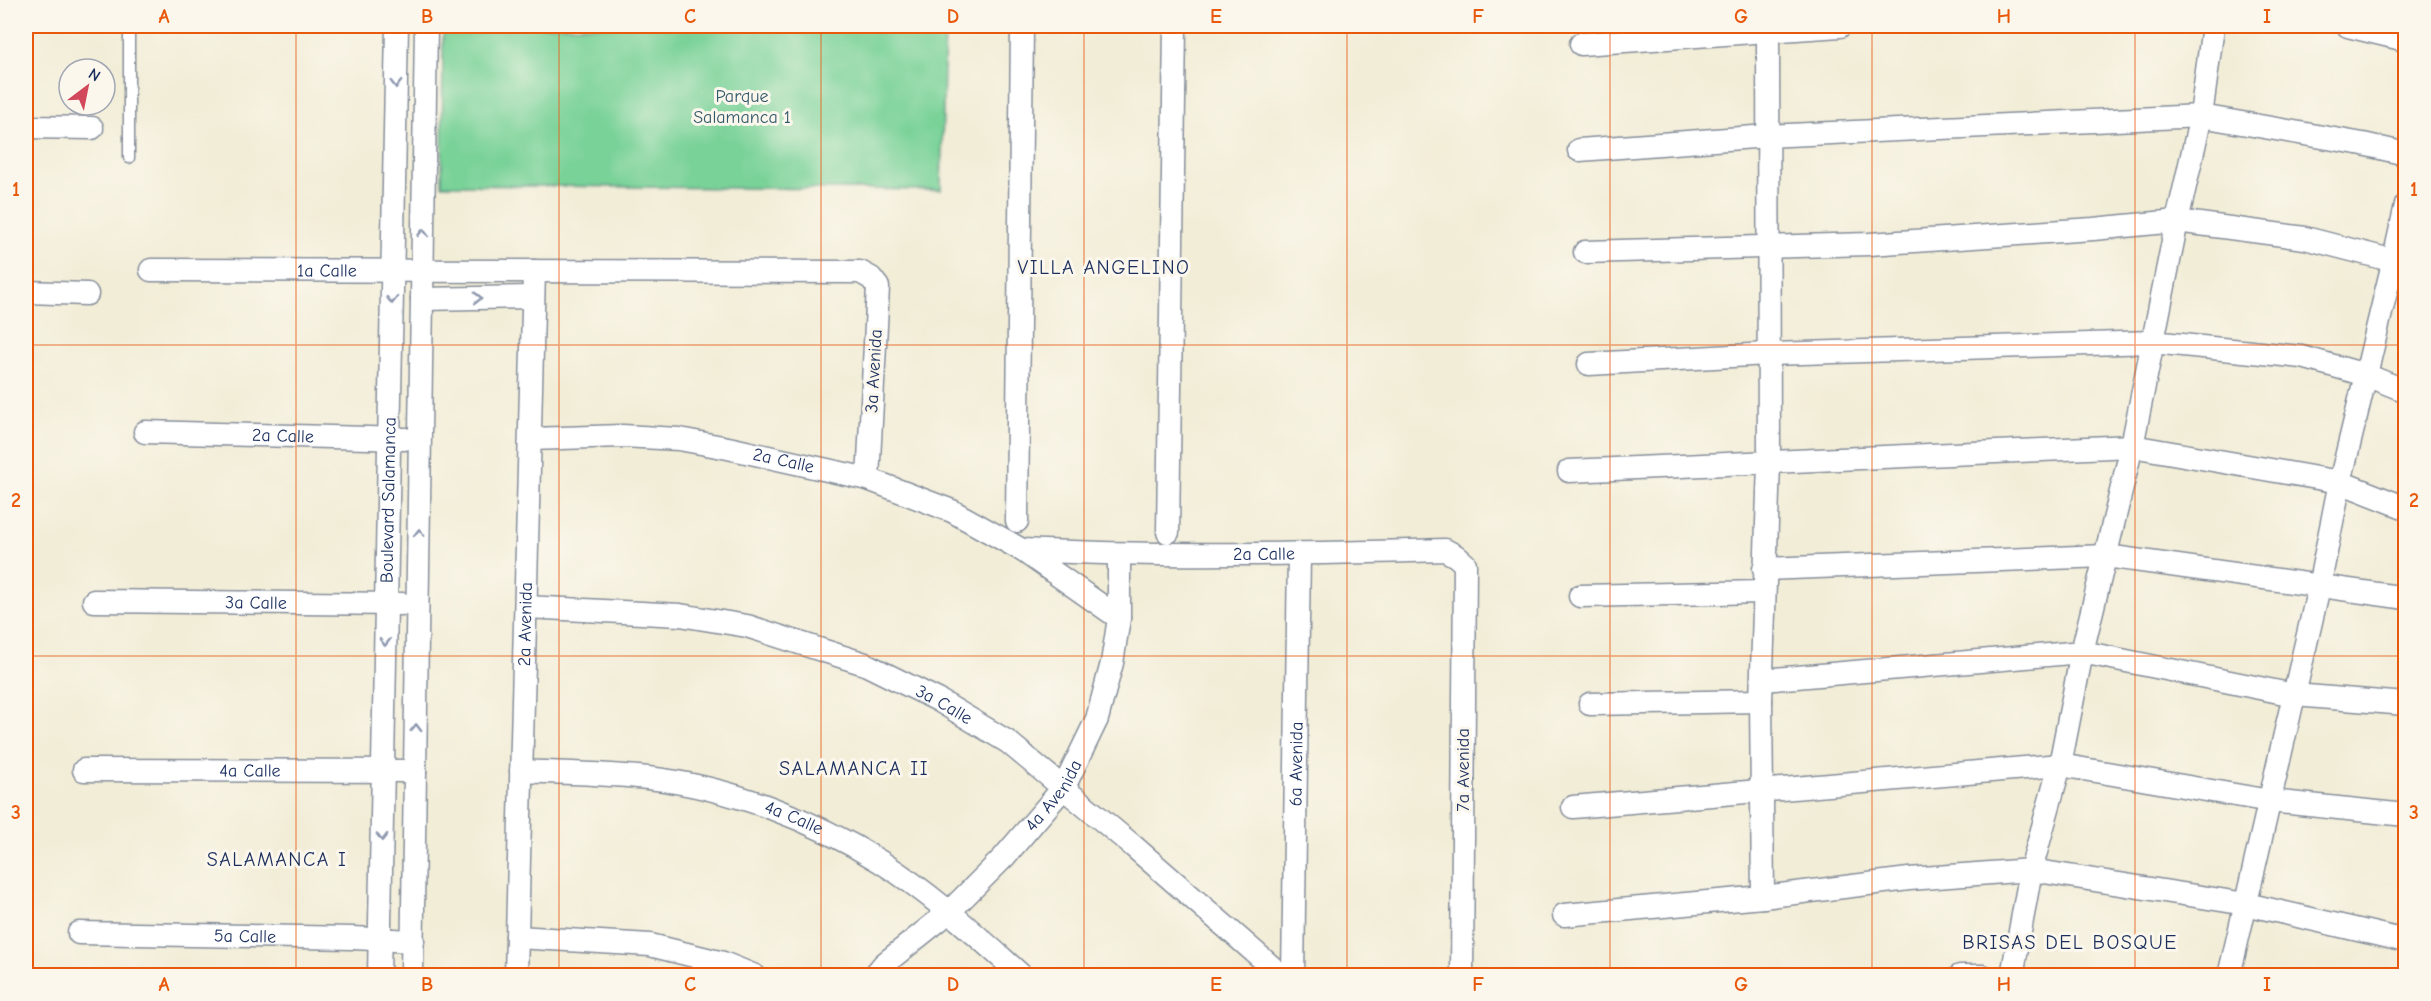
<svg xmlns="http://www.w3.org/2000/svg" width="2431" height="1001" viewBox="0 0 2431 1001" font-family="'Comic Neue',sans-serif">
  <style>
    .green { fill: #79d298; stroke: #4a807b; stroke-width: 1.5 }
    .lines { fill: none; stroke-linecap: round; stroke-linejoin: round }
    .lane-casing { stroke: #868e9a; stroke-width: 13 }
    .street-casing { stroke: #868e9a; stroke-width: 25 }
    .lane { stroke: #fff; stroke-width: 10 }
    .street { stroke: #fff; stroke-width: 22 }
    .oneway { stroke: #8d97ae }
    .grid { fill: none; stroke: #e8590c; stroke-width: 1.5; stroke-opacity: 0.55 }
    .labels { text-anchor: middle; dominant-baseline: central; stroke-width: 6; stroke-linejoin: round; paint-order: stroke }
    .park-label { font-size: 18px; fill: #32586c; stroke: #fbf7ec }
    .street-label { font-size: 18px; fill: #1b2f5e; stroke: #fbf7ec }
    .neighbourhood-label { font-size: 20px; letter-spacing: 1.5px; fill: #1b2f5e; stroke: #fbf7ec }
    .neatline { fill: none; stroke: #e8590c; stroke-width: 2 }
    .grid-label { font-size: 20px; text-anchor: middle; font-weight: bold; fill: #e8590c }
  </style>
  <rect width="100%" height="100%" fill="#fbf7ec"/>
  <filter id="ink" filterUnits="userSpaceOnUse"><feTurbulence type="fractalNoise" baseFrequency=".0167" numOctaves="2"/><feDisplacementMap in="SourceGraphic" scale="12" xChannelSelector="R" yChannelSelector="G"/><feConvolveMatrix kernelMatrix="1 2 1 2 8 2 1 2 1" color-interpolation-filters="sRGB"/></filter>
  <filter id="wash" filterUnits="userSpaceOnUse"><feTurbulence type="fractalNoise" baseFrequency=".008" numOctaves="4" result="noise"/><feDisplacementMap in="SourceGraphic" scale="24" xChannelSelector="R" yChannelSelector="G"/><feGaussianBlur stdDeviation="1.35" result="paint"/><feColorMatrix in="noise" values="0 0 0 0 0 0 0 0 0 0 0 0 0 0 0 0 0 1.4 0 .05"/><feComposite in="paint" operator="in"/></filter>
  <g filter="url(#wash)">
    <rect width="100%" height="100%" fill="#f2edd7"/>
    <path class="green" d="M522 26H945L941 190 442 185 443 29Z"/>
  </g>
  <g filter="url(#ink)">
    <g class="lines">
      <g class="lane-casing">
        <path id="lane" d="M129 158V26"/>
      </g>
      <g class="street-casing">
        <g id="street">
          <path d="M2348 26 2406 40"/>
          <path d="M1581 44 1840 26"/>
          <path d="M26 127 92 128"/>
          <path d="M1579 150 1768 136 2201 116 2363 144 2406 154"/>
          <path d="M1585 252 1869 244 2093 229 2177 221 2305 238 2406 264"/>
          <path id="s1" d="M151 270 860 272 871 278 878 287 868 479"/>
          <path d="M26 292 87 294"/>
          <path d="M422 299 533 297"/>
          <path d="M1589 364 1768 354 2152 342 2302 357 2366 375 2406 391"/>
          <path id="s2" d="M145 432 405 439"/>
          <path id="s3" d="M531 439 622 436 679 439 728 448 868 479 952 511 1022 550 1119 618"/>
          <path d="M1569 471 2132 446 2340 482 2406 508"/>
          <path d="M1017 521 1022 26"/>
          <path d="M1168 532 1175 26"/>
          <path id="s4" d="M1022 550C1163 557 1304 554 1445 550L1456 556 1465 564 1462 976"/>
          <path d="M1764 569 2106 556 2406 598"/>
          <path d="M1580 596 1763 592"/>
          <path id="s5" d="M94 601 402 604"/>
          <path id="s6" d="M526 607 680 615 747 626 865 664 938 700 1008 742 1132 845 1282 976"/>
          <path d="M1763 680 2082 652 2294 695 2406 704"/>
          <path d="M1590 704 1761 701"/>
          <path id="s7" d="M84 770 415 771"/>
          <path id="s8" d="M521 771C563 773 606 773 648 778 729 787 812 819 881 862 932 894 977 936 1022 976"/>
          <path d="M1573 807 2060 765 2270 801 2406 815"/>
          <path d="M1763 897 1761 701 1769 463 1768 31"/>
          <path d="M1564 915 1763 897 1909 879 2031 870 2246 904 2406 941"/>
          <path id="s9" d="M79 933 353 938 413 941"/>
          <path d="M517 937 650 945 723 963 755 976"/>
          <path id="s10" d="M379 976 397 26"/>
          <path d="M412 976 426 26"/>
          <path id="s11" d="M516 976 534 271"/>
          <path id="s12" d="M874 976 884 964 949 912 1004 857 1064 787 1097 719 1112 663 1119 618V555"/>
          <path id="s13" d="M1293 976 1299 554"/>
          <path d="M1960 976H1983"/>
          <path d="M2012 976 2031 870 2060 765 2082 652 2132 446 2177 221 2201 116 2213 26"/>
          <path d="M2229 976 2319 587 2340 482 2394 259 2406 205"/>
        </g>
      </g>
      <use href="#lane" class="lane"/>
      <use href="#street" class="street"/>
    </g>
    <defs><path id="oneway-chevron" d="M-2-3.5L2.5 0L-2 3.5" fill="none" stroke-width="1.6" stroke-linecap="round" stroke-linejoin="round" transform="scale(1.5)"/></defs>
    <g class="oneway">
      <use href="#oneway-chevron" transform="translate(396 84) rotate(91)"/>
      <use href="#oneway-chevron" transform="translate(423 233) rotate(-89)"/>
      <use href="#oneway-chevron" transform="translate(478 298) rotate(-1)"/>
      <use href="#oneway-chevron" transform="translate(392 300) rotate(91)"/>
      <use href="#oneway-chevron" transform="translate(419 533) rotate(-89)"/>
      <use href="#oneway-chevron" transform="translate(385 642) rotate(91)"/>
      <use href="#oneway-chevron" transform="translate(416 728) rotate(-89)"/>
      <use href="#oneway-chevron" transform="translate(382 837) rotate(91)"/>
    </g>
  </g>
  <path class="grid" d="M296 26V976M559 26V976M821 26V976M1084 26V976M1347 26V976M1610 26V976M1872 26V976M2135 26V976M26 345H2406M26 656H2406"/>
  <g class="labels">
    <g class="park-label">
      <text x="742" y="96">Parque<tspan x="742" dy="21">Salamanca 1</tspan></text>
    </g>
    <g class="street-label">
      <text stroke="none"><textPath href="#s1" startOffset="176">1a Calle</textPath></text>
      <text transform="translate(874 371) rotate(-87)">3a Avenida</text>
      <text stroke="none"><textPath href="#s2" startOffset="138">2a Calle</textPath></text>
      <text stroke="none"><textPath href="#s3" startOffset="255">2a Calle</textPath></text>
      <text stroke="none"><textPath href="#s10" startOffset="476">Boulevard Salamanca</textPath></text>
      <text stroke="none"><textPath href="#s4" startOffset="242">2a Calle</textPath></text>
      <text stroke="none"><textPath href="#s5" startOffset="162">3a Calle</textPath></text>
      <text stroke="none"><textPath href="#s11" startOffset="352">2a Avenida</textPath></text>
      <text stroke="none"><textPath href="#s6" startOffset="435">3a Calle</textPath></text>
      <text stroke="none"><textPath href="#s13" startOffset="212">6a Avenida</textPath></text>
      <text transform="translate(1463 770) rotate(-90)">7a Avenida</text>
      <text stroke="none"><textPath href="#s7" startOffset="166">4a Calle</textPath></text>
      <text stroke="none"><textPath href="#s12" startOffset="256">4a Avenida</textPath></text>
      <text stroke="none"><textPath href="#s8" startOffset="279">4a Calle</textPath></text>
      <text stroke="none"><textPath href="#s9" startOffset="166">5a Calle</textPath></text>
    </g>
    <g class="neighbourhood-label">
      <text x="1104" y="267">VILLA ANGELINO</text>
      <text x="854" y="768">SALAMANCA II</text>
      <text x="277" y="859">SALAMANCA I</text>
      <text x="2070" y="942">BRISAS DEL BOSQUE</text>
    </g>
  </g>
  <rect width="2431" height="1001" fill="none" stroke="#fbf7ec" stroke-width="66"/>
  <g transform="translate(87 87) rotate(32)"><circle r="28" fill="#fbf7ec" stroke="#a1a7b3" stroke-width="1.5"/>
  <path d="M0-4.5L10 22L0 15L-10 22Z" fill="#d1495b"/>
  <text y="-9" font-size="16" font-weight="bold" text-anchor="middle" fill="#1b2f5e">N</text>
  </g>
  <rect x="33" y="33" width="2365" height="935" class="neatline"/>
  <g class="grid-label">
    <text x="164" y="23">A</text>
    <text x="427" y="23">B</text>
    <text x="690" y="23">C</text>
    <text x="953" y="23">D</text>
    <text x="1216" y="23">E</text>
    <text x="1478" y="23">F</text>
    <text x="1741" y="23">G</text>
    <text x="2004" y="23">H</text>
    <text x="2267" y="23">I</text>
    <text x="16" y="196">1</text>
    <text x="2414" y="196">1</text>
    <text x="16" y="507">2</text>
    <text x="2414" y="507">2</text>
    <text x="16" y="819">3</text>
    <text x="2414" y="819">3</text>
    <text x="164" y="991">A</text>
    <text x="427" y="991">B</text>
    <text x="690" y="991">C</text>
    <text x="953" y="991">D</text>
    <text x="1216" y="991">E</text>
    <text x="1478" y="991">F</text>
    <text x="1741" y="991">G</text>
    <text x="2004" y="991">H</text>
    <text x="2267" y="991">I</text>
  </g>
</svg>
